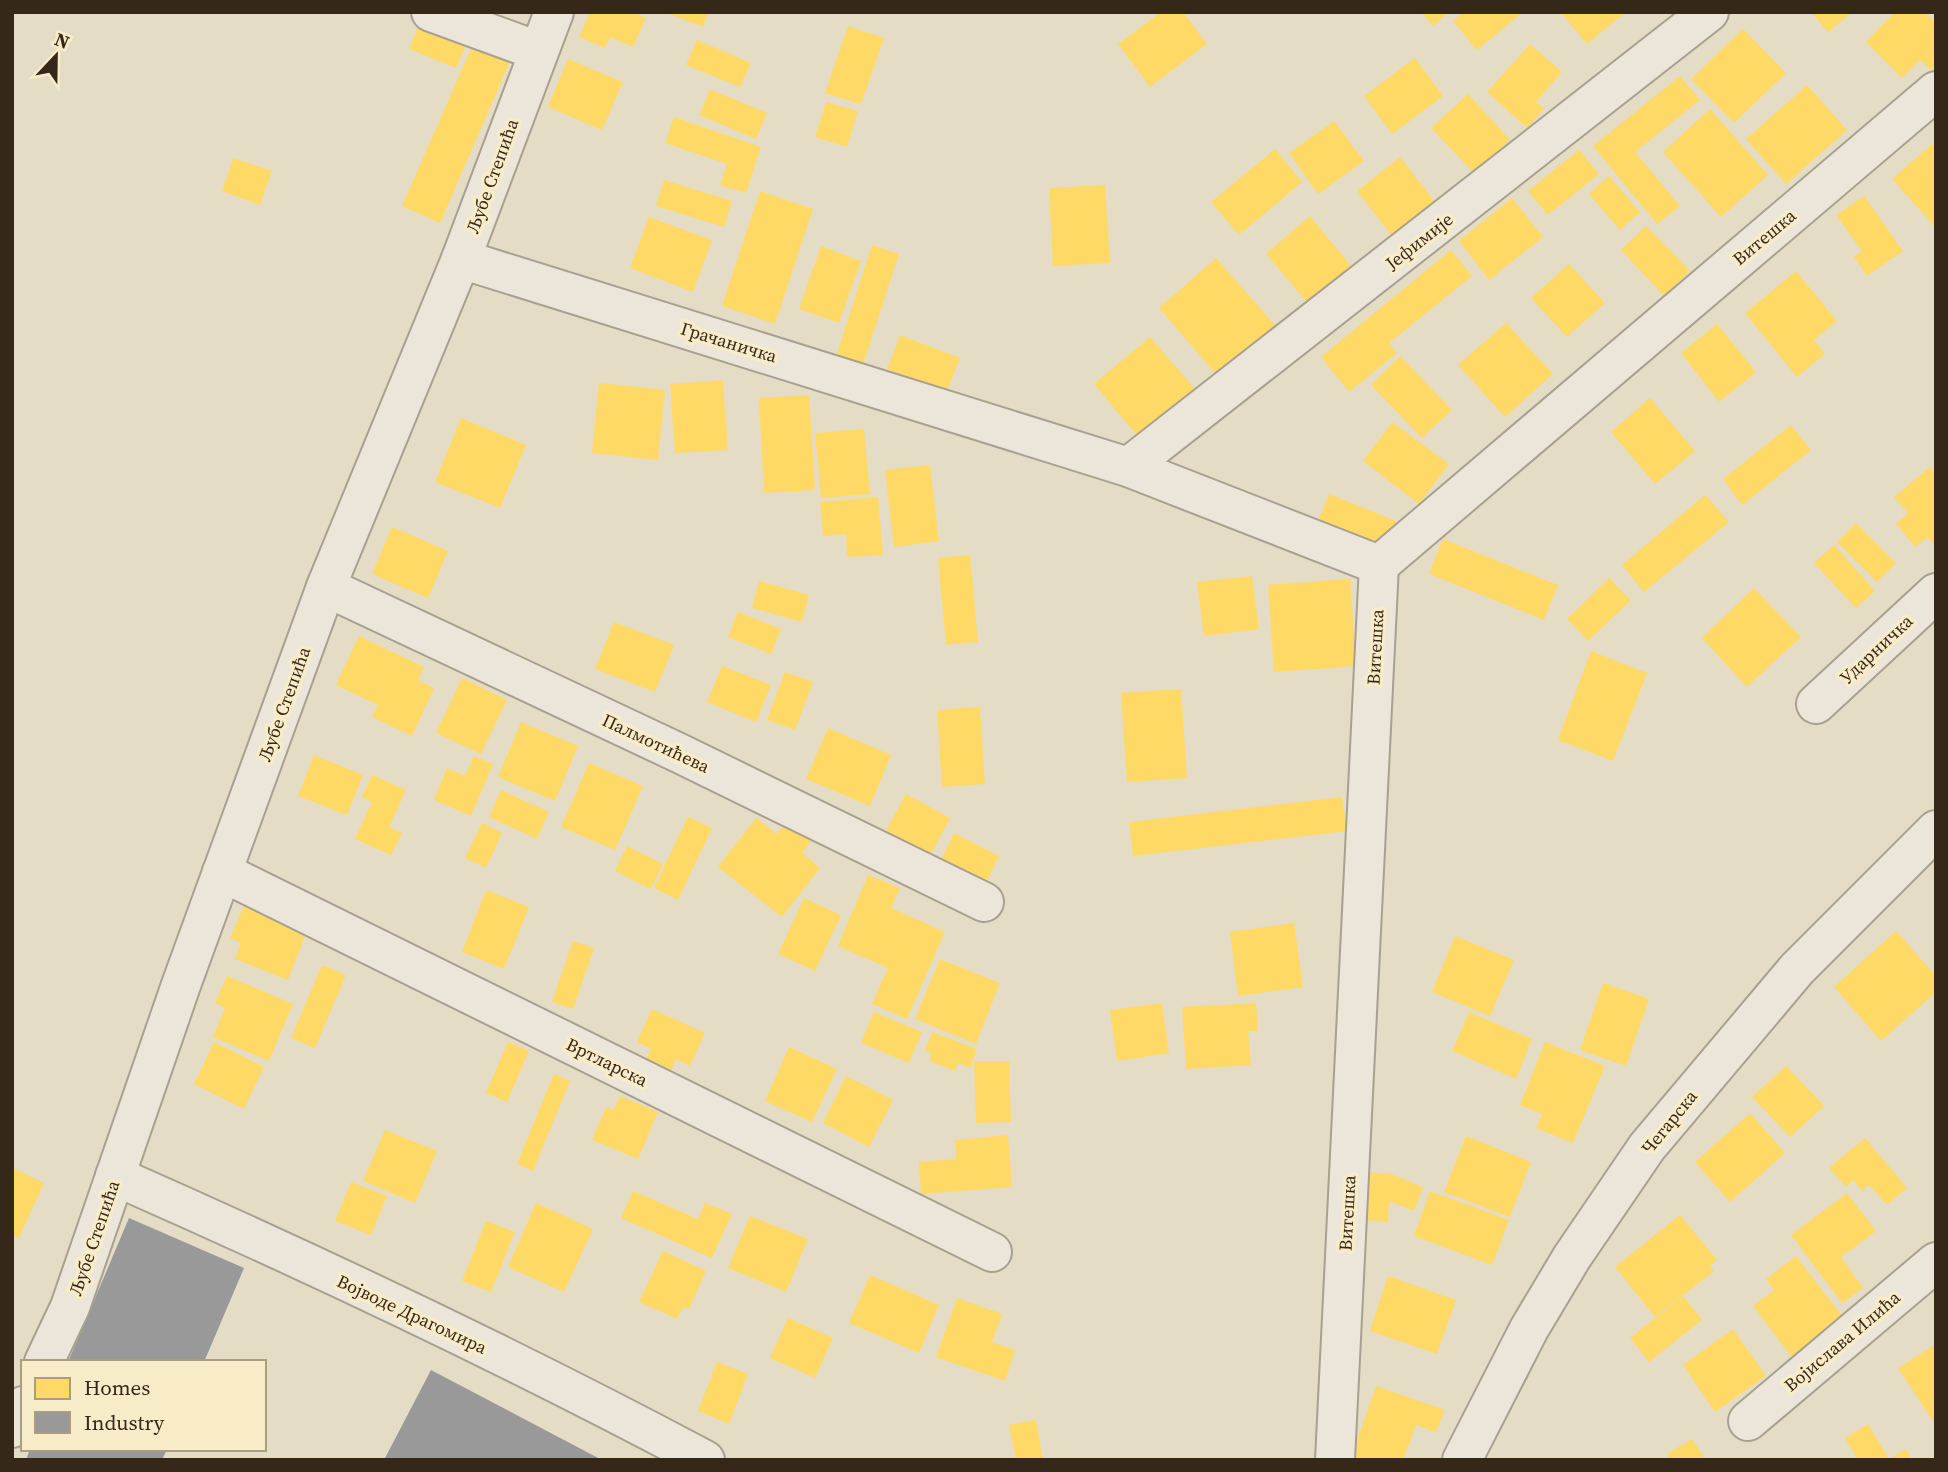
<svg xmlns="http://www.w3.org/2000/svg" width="1948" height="1472" viewBox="0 0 1948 1472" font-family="'Source Serif 4',serif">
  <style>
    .homes { fill: #ffd966 }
    .industry { fill: #999 }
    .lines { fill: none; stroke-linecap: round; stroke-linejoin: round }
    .minor-casing { stroke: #a8a090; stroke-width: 42 }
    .minor { stroke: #ebe6d9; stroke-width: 38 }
    .labels { text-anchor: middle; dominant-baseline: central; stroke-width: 7; stroke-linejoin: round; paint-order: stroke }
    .street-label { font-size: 18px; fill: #362819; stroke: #f8ecc8 }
  </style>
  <rect width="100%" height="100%" fill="#e4dcc5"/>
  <g class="homes">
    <path d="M590 12H632L646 18 633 47 610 37 605 48 579 37Z"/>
    <path d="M664 12H709L703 27Z"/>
    <path d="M1161 12H1183L1207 44 1150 87 1118 44Z"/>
    <path d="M1421 12H1449L1433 26Z"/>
    <path d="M1463 12H1523L1477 50 1453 21Z"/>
    <path d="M1560 12H1626L1587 44Z"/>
    <path d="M1811 12H1853L1828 32Z"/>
    <path d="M1895 12H1924L1936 24V65L1931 70 1920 60 1902 78 1866 42Z"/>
    <path d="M421 20 468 40 456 68 409 49Z"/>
    <path d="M848 26 884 38 861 104 825 93Z"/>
    <path d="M1743 29 1786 73 1734 123 1691 79Z"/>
    <path d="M697 40 751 63 740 87 686 65Z"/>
    <path d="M474 42 511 59 440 223 402 206Z"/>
    <path d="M1530 44 1562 72 1536 102 1544 109 1527 128 1487 92Z"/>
    <path d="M1415 58 1443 96 1392 134 1364 96Z"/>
    <path d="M568 59 623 82 602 130 548 107Z"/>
    <path d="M1680 76 1700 100 1635 152 1680 206 1657 224 1593 146Z"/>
    <path d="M1807 85 1847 130 1786 184 1746 139Z"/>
    <path d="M710 89 767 113 756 139 699 115Z"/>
    <path d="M1468 94 1510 140 1474 173 1431 128Z"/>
    <path d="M826 102 858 111 847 147 815 137Z"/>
    <path d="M1710 109 1768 175 1721 217 1663 152Z"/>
    <path d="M674 117 761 147 746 193 720 185 727 164 665 143Z"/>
    <path d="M1334 121 1364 161 1318 194 1289 153Z"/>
    <path d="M1932 144 1936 148V228L1892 179Z"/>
    <path d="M1275 149 1302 182 1239 235 1211 202Z"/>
    <path d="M1579 150 1599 174 1548 215 1528 191Z"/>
    <path d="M1400 157 1439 207 1396 241 1357 191Z"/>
    <path d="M233 158 272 171 260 205 222 191Z"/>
    <path d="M1609 176 1640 212 1620 230 1589 194Z"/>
    <path d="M664 180 732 201 724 227 656 206Z"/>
    <path d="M1105 185 1110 263 1053 266 1049 188Z"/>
    <path d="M760 191 813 209 775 324 722 306Z"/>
    <path d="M1864 196 1903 251 1867 276 1854 257 1862 251 1836 215Z"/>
    <path d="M1512 198 1543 237 1489 280 1459 241Z"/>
    <path d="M1310 216 1356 272 1312 308 1266 254Z"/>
    <path d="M649 217 712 240 693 292 630 268Z"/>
    <path d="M1646 226 1690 271 1664 296 1621 250Z"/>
    <path d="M872 245 899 254 862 368 835 360Z"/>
    <path d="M821 246 861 261 839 323 799 309Z"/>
    <path d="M1451 250 1472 276 1389 343 1397 353 1349 392 1321 357Z"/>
    <path d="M1216 258 1279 330 1221 380 1159 308Z"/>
    <path d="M1569 264 1605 303 1567 337 1531 298Z"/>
    <path d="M1796 271 1837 321 1814 340 1825 354 1797 377 1745 313Z"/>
    <path d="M1506 323 1553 374 1505 417 1458 365Z"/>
    <path d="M1717 324 1756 372 1719 402 1681 353Z"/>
    <path d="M900 335 960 358 944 398 885 375Z"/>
    <path d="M1150 337 1203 398 1146 446 1094 384Z"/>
    <path d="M1400 356 1452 410 1422 438 1371 385Z"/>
    <path d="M723 380 728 450 675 453 670 384Z"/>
    <path d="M599 383 665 390 658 460 592 453Z"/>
    <path d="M809 395 815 490 764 493 759 398Z"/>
    <path d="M1650 398 1695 451 1655 484 1611 432Z"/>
    <path d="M461 418 526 445 500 508 435 482Z"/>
    <path d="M1392 422 1449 464 1419 504 1363 461Z"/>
    <path d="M1791 425 1811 450 1742 505 1723 479Z"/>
    <path d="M864 429 870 494 821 498 815 433Z"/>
    <path d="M930 465 939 541 894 547 885 470Z"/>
    <path d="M1930 467 1936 474V546L1927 537 1915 547 1896 524 1908 513 1894 497Z"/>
    <path d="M1329 494 1396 521 1385 548 1318 521Z"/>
    <path d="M1705 495 1729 522 1644 592 1622 565Z"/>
    <path d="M878 497 883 555 847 557 846 534 823 536 820 502Z"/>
    <path d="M1856 523 1896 563 1877 582 1837 542Z"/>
    <path d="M392 527 448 551 428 598 372 574Z"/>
    <path d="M1443 539 1558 585 1544 620 1429 574Z"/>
    <path d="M1834 545 1875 591 1856 608 1814 563Z"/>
    <path d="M970 555 978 642 946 645 938 558Z"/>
    <path d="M1252 576 1259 629 1204 636 1197 582Z"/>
    <path d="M1609 578 1631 600 1588 641 1567 619Z"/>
    <path d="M1350 579 1356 666 1274 672 1268 585Z"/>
    <path d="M759 581 809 595 802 622 752 608Z"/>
    <path d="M1754 588 1801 637 1747 687 1702 638Z"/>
    <path d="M738 612 781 629 771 654 728 637Z"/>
    <path d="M614 622 674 645 655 692 595 669Z"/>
    <path d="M359 636 424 667 418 680 434 688 412 736 372 717 378 705 336 685Z"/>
    <path d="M1591 651 1647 673 1613 761 1558 740Z"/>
    <path d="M722 666 771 685 756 722 707 702Z"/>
    <path d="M785 672 813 682 795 730 767 720Z"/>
    <path d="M462 678 507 700 481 754 436 733Z"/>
    <path d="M1181 689 1187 778 1127 782 1121 693Z"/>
    <path d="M980 707 985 784 942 787 937 710Z"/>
    <path d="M521 722 578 746 555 801 498 777Z"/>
    <path d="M828 728 891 755 870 806 806 779Z"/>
    <path d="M314 755 363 775 347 815 298 796Z"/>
    <path d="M474 756 493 764 471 816 434 800 447 768 465 776Z"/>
    <path d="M589 763 643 786 615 850 561 827Z"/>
    <path d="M372 775 406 790 389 827 402 833 391 855 355 839 372 802 362 797Z"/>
    <path d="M501 790 549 812 537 839 489 817Z"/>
    <path d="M906 794 950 818 928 860 883 836Z"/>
    <path d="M1342 797 1347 831 1133 856 1129 822Z"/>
    <path d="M688 817 712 828 678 900 654 888Z"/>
    <path d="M756 818 777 834 787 820 812 840 802 853 820 868 782 917 718 867Z"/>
    <path d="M482 823 502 833 486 868 465 858Z"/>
    <path d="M954 833 999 856 986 883 941 860Z"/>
    <path d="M627 846 663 864 650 889 615 871Z"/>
    <path d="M868 875 900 888 891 908 945 932 907 1019 872 1004 888 968 838 946Z"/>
    <path d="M486 890 529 907 504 969 462 952Z"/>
    <path d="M804 898 841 915 815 971 778 954Z"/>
    <path d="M244 906 307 931 288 980 235 959 241 943 230 938Z"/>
    <path d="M1294 923 1303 987 1238 996 1230 932Z"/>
    <path d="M1896 931 1936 976V992L1881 1041 1834 987Z"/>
    <path d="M1455 936 1514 960 1490 1016 1432 992Z"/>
    <path d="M573 941 594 948 573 1009 552 1002Z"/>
    <path d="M940 959 1000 983 976 1044 915 1019Z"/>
    <path d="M322 965 346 975 315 1048 291 1038Z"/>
    <path d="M227 976 293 1004 269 1061 213 1037 225 1008 215 1003Z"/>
    <path d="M1603 983 1649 999 1626 1066 1580 1050Z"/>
    <path d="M1162 1003 1169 1053 1117 1061 1110 1010Z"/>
    <path d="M1256 1003 1258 1031H1248L1251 1065 1186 1069 1182 1007Z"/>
    <path d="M652 1009 705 1033 690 1066 676 1059 671 1071 646 1060 651 1048 637 1042Z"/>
    <path d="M874 1012 922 1032 909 1063 861 1043Z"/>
    <path d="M1469 1012 1532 1039 1516 1079 1452 1051Z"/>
    <path d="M932 1032 977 1049 970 1068 958 1063 955 1071 929 1061 932 1054 925 1051Z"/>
    <path d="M214 1042 264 1067 244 1109 194 1084Z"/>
    <path d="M508 1042 529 1051 507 1102 486 1093Z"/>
    <path d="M1545 1042 1605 1066 1573 1143 1536 1128 1542 1114 1520 1105Z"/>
    <path d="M789 1047 837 1069 812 1122 765 1101Z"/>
    <path d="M974 1061H1009L1011 1122 976 1123Z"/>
    <path d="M1786 1066 1824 1106 1790 1137 1752 1097Z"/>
    <path d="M554 1074 570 1081 533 1171 517 1164Z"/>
    <path d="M846 1076 893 1100 869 1147 823 1123Z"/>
    <path d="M620 1096 658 1112 638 1159 592 1140 606 1107 614 1110Z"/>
    <path d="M1750 1113 1785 1153 1730 1202 1695 1162Z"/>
    <path d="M385 1130 437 1151 415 1203 363 1181Z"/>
    <path d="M1008 1135 1012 1187 921 1194 919 1162 956 1159 955 1140Z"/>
    <path d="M1466 1136 1531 1162 1510 1217 1444 1192Z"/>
    <path d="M1865 1138 1907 1188 1887 1205 1869 1185 1862 1191 1853 1180 1846 1187 1829 1168Z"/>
    <path d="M12 1168 44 1183 19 1238 12 1235Z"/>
    <path d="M1365 1172 1391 1174 1423 1187 1414 1211 1389 1201 1388 1222 1361 1220Z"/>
    <path d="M351 1182 387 1196 371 1235 335 1221Z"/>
    <path d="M633 1191 698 1219 705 1203 732 1214 712 1258 621 1218Z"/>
    <path d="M1430 1191 1509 1220 1492 1265 1414 1236Z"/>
    <path d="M1847 1193 1876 1231 1841 1257 1863 1288 1842 1303 1791 1235Z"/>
    <path d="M536 1203 593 1229 564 1292 508 1267Z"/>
    <path d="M1680 1215 1717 1260 1710 1266 1714 1271 1655 1317 1615 1267Z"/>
    <path d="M750 1216 808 1239 786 1292 728 1268Z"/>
    <path d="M486 1221 515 1232 491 1292 462 1281Z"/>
    <path d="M663 1251 706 1271 689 1309 683 1307 677 1319 639 1302Z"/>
    <path d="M1796 1256 1845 1320 1794 1360 1753 1306 1774 1290 1766 1279Z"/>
    <path d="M870 1275 939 1305 919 1353 849 1323Z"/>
    <path d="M1388 1276 1456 1300 1437 1354 1370 1331Z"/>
    <path d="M1683 1296 1702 1320 1649 1362 1630 1338Z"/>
    <path d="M957 1298 1002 1314 992 1342 1015 1350 1005 1381 936 1357Z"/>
    <path d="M788 1318 833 1338 815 1378 770 1358Z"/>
    <path d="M1733 1329 1766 1376 1715 1412 1683 1365Z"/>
    <path d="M1936 1344V1426L1898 1368Z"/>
    <path d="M717 1362 748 1374 729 1424 698 1411Z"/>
    <path d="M1376 1386 1445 1410 1436 1432 1416 1425 1403 1460H1357L1351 1458Z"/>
    <path d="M1036 1420 1043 1460H1016L1009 1425Z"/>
    <path d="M1868 1424 1889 1459 1906 1449 1912 1460H1858L1845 1438Z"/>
    <path d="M1692 1439 1706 1460H1671L1667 1454Z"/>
  </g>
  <g class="industry">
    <path d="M129 1218 244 1268 204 1362H68Z"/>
    <path d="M431 1370 602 1460H384Z"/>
    <path d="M30 1449H167L162 1460H26Z"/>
  </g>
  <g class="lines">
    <g class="minor-casing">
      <g id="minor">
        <path d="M431 12 538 51"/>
        <path d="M461 259 1128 467 1379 565"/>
        <path d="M1128 467 1709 12"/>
        <path d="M326 587 679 753 984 902"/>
        <path d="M1816 704 1936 593"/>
        <path d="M222 872 992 1252"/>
        <path d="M115 1176C315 1264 513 1358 705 1460"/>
        <path d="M44 1362 70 1307 181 985 326 587 461 259 554 12"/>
        <path d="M1748 1421 1936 1262"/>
        <path d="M12 1428 23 1406"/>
        <path d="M1335 1460 1379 565 1936 91"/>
        <path d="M1462 1460 1529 1329 1572 1257 1647 1147 1797 969 1936 830"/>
      </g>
    </g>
    <use href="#minor" class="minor"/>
  </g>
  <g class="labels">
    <g class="street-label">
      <text transform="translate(492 176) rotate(-70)">Љубе Степића</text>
      <text transform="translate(1764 237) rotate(-40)">Витешка</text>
      <text transform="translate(1419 241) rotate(-38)">Јефимије</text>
      <text transform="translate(729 342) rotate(17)">Грачаничка</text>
      <text transform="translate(1375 647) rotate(-87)">Витешка</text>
      <text transform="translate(1876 649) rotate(-43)">Ударничка</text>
      <text transform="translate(284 704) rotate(-70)">Љубе Степића</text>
      <text transform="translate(656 743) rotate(25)">Палмотићева</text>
      <text transform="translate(607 1062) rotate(26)">Вртларска</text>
      <text transform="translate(1669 1122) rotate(-51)">Чегарска</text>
      <text transform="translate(1347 1213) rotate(-87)">Витешка</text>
      <text transform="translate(94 1238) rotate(-71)">Љубе Степића</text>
      <text transform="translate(412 1314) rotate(25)">Војводе Драгомира</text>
      <text transform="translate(1842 1341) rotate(-40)">Војислава Илића</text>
    </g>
  </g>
  <rect width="1948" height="1472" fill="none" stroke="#362819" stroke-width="28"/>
  <rect x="21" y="1360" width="245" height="91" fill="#f8ecc8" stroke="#aa9e82" stroke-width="2"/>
  <rect x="35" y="1378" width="35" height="21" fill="#ffd966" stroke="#aa9e82" stroke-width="2"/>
  <text x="84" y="1395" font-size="21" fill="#362819">Homes</text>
  <rect x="35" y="1412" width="35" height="21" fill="#999999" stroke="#aa9e82" stroke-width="2"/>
  <text x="84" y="1430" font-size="21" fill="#362819">Industry</text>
  <g transform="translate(56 56) rotate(22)" stroke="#f8ecc8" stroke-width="5" paint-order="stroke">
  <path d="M0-5L12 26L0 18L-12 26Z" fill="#362819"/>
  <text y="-10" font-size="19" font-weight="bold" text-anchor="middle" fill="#362819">N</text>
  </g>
</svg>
